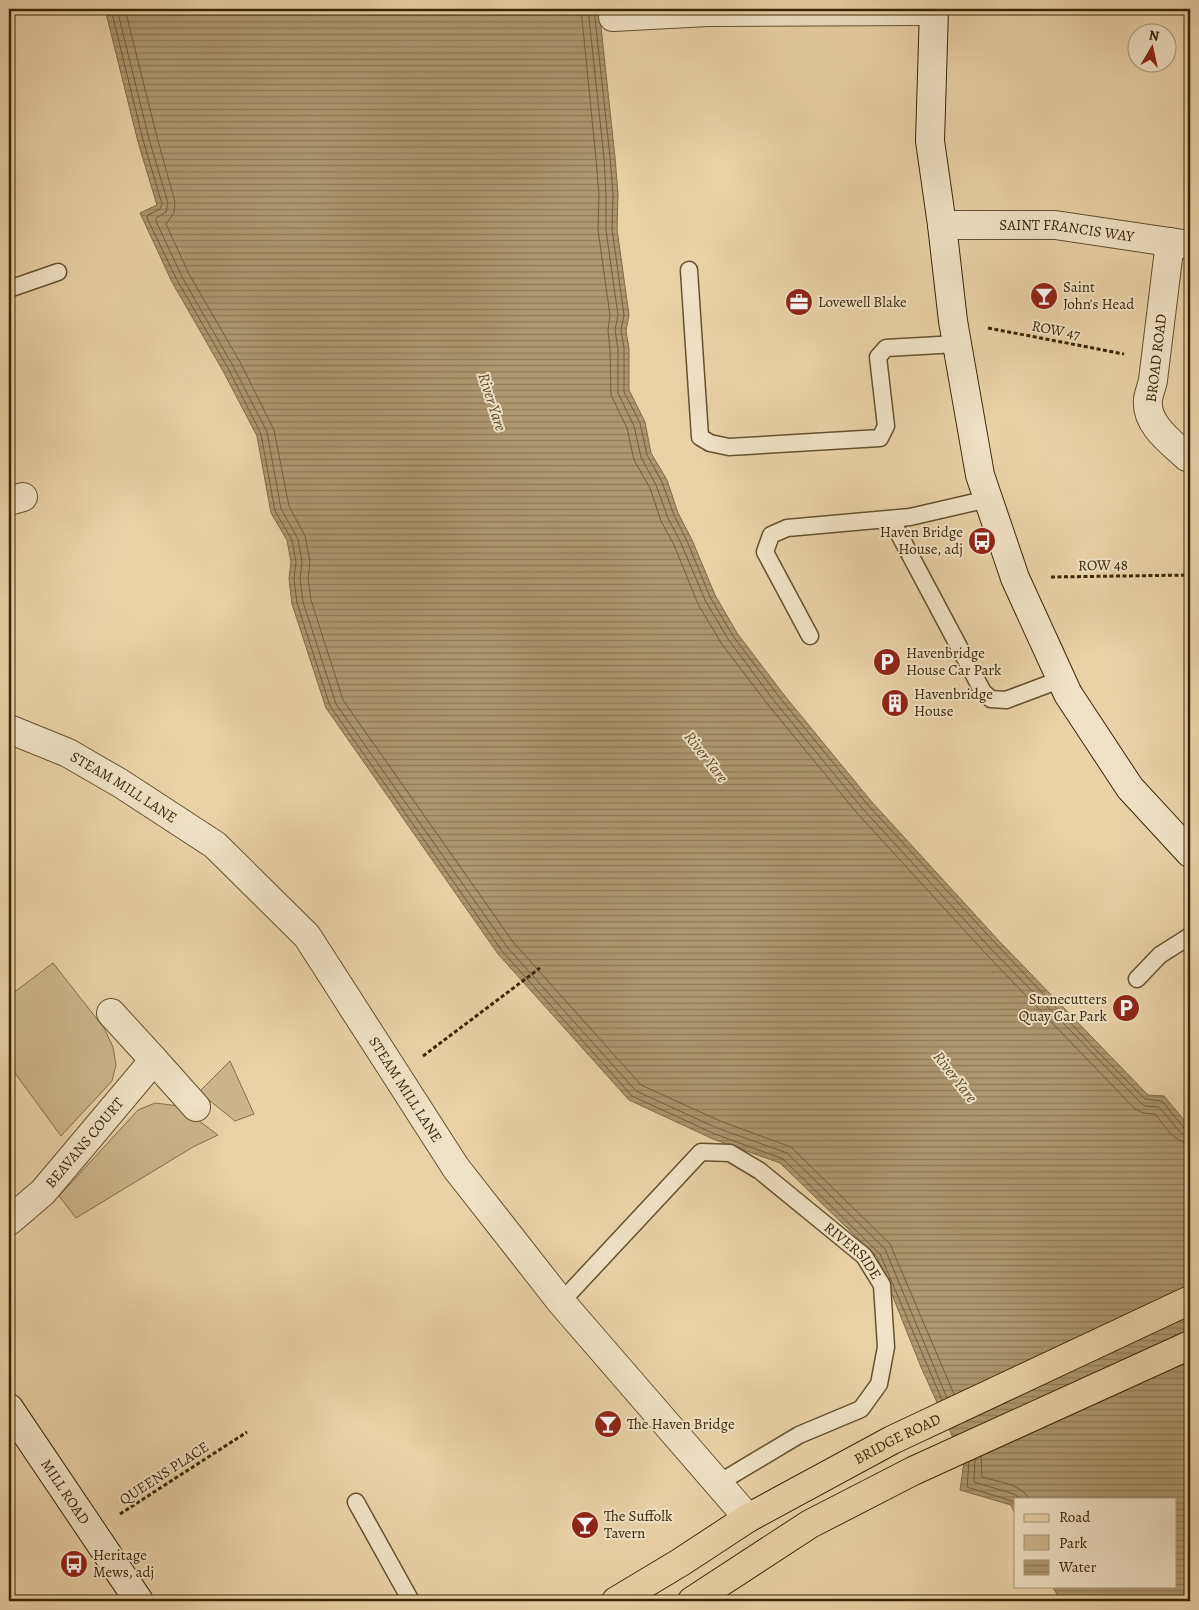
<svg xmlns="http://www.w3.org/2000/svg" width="1199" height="1610" viewBox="0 0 1199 1610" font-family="Alegreya,serif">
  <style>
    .green { fill: #ccb48c; stroke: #836d49 }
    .water { fill: url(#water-rules); stroke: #806a46 }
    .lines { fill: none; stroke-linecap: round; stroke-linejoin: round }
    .shore { stroke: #745e3c; stroke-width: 1 }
    .lane-casing { stroke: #66512e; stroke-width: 19 }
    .street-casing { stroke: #66512e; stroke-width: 30 }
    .secondary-casing { stroke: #3a2606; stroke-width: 30 }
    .primary-casing { stroke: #3a2606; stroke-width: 30 }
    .path { stroke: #3a2606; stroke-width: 3; stroke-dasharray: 4 2.5; stroke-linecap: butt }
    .lane { stroke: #f1e1c6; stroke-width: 16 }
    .street { stroke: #f1e1c6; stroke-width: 28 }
    .secondary { stroke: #f1e1c6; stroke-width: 28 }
    .primary { stroke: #ead1a8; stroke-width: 28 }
    .labels { text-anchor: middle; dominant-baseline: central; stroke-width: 4; stroke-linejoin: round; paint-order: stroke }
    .street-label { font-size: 15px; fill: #3a2606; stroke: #f1e1c6 }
    .poi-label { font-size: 15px; fill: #3a2606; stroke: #f1e1c6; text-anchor: start }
    .water-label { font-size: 16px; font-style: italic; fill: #5d4826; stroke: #f1e1c6 }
  </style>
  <defs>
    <pattern id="water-rules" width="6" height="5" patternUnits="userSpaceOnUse" patternTransform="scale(1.25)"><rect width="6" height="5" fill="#ae9771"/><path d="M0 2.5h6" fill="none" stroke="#8f7b5b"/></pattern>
  </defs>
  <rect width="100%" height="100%" fill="#ead1a8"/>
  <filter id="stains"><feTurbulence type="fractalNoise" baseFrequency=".004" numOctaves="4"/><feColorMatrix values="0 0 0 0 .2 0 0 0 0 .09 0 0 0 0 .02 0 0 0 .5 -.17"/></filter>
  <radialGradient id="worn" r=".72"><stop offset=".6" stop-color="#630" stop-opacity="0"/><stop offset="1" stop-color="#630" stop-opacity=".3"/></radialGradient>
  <g class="green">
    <path d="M53 963 104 1028 113 1047 116 1065 112 1081 61 1136 9 1065V996Z"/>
    <path d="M230 1061 254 1114 235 1121 199 1092Z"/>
    <path d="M155 1103 179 1106 218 1135 193 1147 76 1218 59 1196 138 1110Z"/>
  </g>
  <path class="water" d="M105 9H599L615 157 618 194 617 229 629 315 626 331 629 348V390L645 422 651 453 667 480 678 513 692 540 715 595 737 633 784 695 871 801 1000 942 1148 1095 1164 1096 1190 1127V1601H1061L1052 1586H1175V1499H1015V1514L1011 1505 960 1490 964 1462 921 1367 877 1257 780 1163 713 1139 629 1100 498 954 326 708 292 604 289 579 291 562 287 540 271 513 257 436 223 371 172 282 140 213 157 205 138 142Z"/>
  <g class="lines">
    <g class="shore">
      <path d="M111 9 143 140 162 204 160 209 148 215 147 218 177 280 228 368 261 434 275 511 292 540 296 562 294 579 297 603 330 706 502 951 632 1096 715 1134 783 1159 880 1254 942 1400"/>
      <path d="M117 9 149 139 168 203 166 212 156 218V221L182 277 233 366 267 432 281 509 298 539 302 562 300 579 303 602 336 704 507 947 636 1091 717 1128 787 1153 885 1249 947 1398"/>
      <path d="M125 9 157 137 175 202 174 213 166 224 189 274 240 362 274 430 289 506 305 536 310 562 308 579 311 600 343 700 513 942 641 1085 720 1121 791 1147 890 1244 954 1394"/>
      <path d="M581 9 596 159 599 195 598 230 610 315 608 330 610 350 611 395 627 428 634 460 650 488 661 521 674 545 698 604 721 643 769 706 857 813 987 955 1134 1108 1143 1113 1155 1114C1165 1126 1174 1143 1190 1143"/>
      <path d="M588 9 604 158 606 194V230L618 315 615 330 618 349V393L634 426 641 457 656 485 668 518 681 543 705 600 728 639 775 702 862 808 992 950 1140 1102 1145 1106 1159 1107 1181 1133 1190 1136"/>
      <path d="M594 9 610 157 613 194 612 229 624 315 621 330 624 348V392L640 423 647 455 662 482 674 515 687 541 710 597 733 636 780 698 867 804 997 945 1097 1051 1145 1099 1162 1101 1184 1128 1190 1130"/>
      <path d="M981 1456 982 1477C997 1482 1021 1483 1029 1499"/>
      <path d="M975 1459 974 1482 1014 1494 1021 1499"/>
      <path d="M969 1462 967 1487 1015 1502"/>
    </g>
    <g class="lane-casing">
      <g id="lane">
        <path d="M689 270 700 437 710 443 729 447 880 438 886 426 878 357 886 348 957 344"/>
        <path d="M9 289 58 272"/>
        <path d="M891 519 983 692 991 699 1006 700 1062 679"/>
        <path d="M810 636 765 552 771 535 787 528 910 517 988 499"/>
        <path d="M1137 979 1160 955 1190 936"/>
        <path id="s1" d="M561 1302 701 1152 730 1153 760 1171 864 1256 882 1285 886 1347 879 1384 861 1409 799 1435 717 1484"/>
        <path d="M356 1502 411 1601"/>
      </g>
    </g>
    <g class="street-casing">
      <g id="street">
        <path d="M613 17 708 12 934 11"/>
        <path id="s2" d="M942 225H1055L1190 245"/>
        <path d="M1170 242 1153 380C1152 386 1149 393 1148 399 1145 424 1171 442 1187 457H1190"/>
        <path d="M9 501 23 497"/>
        <path id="s3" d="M9 729 68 753 120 783 215 845 307 936 456 1168 561 1302 748 1518"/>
        <path d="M111 1013 154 1060"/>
        <path id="s4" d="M9 1221 43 1192 154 1060 196 1107"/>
      </g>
    </g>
    <g class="secondary-casing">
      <g id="secondary">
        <path d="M934 9 930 141 942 225 953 321 980 475 1015 578 1068 694 1130 788 1190 853"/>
        <path id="s5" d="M9 1408 139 1601"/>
      </g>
    </g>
    <g class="primary-casing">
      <g id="primary">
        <path id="s6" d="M616 1601 681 1562 748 1518 892 1440 1190 1300"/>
        <path d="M692 1601 810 1524 913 1471 1190 1345"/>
      </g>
    </g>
    <g class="path">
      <path d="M988 328 1124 354"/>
      <path d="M1051 577 1190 575"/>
      <path d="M423 1056 540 968"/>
      <path d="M120 1514 247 1432"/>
    </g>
    <use href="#lane" class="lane"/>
    <use href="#street" class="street"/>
    <use href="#secondary" class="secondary"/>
    <use href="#primary" class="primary"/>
  </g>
  <defs>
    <g id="bar-disc" transform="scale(1.4375)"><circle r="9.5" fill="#8f2418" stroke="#f1e1c6"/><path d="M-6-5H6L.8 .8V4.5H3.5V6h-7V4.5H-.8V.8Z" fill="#fff"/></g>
    <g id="office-disc" transform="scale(1.4375)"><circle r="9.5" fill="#8f2418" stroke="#f1e1c6"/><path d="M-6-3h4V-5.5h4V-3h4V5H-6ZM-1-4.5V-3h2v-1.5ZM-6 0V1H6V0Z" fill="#fff"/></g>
    <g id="bus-disc" transform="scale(1.4375)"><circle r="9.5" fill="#8f2418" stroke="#f1e1c6"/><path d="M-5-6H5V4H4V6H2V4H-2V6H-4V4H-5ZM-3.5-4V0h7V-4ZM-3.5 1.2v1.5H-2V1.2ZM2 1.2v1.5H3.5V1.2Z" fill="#fff"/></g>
    <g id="parking-disc" transform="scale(1.4375)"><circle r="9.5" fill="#8f2418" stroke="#f1e1c6"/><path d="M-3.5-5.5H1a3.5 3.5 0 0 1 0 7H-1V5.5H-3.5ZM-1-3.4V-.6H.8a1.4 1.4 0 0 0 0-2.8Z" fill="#fff"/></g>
    <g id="building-disc" transform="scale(1.4375)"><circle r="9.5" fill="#8f2418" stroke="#f1e1c6"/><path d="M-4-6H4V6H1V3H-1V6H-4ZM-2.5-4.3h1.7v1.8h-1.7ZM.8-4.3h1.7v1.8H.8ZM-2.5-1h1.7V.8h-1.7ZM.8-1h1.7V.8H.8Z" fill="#fff"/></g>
  </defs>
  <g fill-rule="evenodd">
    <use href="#bar-disc" x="1044" y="296"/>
    <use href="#office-disc" x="799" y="302"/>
    <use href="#bus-disc" x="982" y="541"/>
    <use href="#parking-disc" x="887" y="662"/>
    <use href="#building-disc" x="895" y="703"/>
    <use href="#parking-disc" x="1126" y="1008"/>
    <use href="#bar-disc" x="608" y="1424"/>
    <use href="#bar-disc" x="585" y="1525"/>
    <use href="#bus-disc" x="74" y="1564"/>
  </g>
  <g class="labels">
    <g class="street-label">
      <text stroke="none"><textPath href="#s2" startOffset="125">SAINT FRANCIS WAY</textPath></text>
      <text transform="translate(1056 330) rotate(11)">ROW 47</text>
      <text transform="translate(1156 358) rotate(-83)">BROAD ROAD</text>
      <text transform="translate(1103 565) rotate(-1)">ROW 48</text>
      <text stroke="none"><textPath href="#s3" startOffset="129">STEAM MILL LANE</textPath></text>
      <text stroke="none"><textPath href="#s3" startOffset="549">STEAM MILL LANE</textPath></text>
      <text stroke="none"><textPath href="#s4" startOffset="109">BEAVANS COURT</textPath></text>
      <text stroke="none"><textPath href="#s1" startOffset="392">RIVERSIDE</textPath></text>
      <text stroke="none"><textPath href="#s6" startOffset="325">BRIDGE ROAD</textPath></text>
      <text transform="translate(164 1473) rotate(-33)">QUEENS PLACE</text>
      <text stroke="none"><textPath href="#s5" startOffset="101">MILL ROAD</textPath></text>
    </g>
    <g class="poi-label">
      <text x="1063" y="287">Saint<tspan x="1063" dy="17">John's Head</tspan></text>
      <text x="818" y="302">Lovewell Blake</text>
      <text x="963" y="532" text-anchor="end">Haven Bridge<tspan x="963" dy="17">House, adj</tspan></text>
      <text x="906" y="653">Havenbridge<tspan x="906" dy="17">House Car Park</tspan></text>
      <text x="914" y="694">Havenbridge<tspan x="914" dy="17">House</tspan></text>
      <text x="1107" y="999" text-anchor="end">Stonecutters<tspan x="1107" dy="17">Quay Car Park</tspan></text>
      <text x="627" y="1424">The Haven Bridge</text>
      <text x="604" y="1516">The Suffolk<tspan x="604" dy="17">Tavern</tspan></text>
      <text x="93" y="1555">Heritage<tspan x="93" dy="17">Mews, adj</tspan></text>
    </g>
    <g class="water-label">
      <text transform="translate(492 402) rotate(72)">River Yare</text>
      <text transform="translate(706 757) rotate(52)">River Yare</text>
      <text transform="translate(955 1077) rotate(52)">River Yare</text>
    </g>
  </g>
  <rect width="1199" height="1610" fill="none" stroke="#ead1a8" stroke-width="30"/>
  <rect x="10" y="10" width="1179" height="1590" fill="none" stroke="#3a2606" stroke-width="2.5"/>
  <rect x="15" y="15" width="1169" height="1580" fill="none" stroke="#3a2606"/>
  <rect x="1014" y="1498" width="162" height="90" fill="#f1e1c6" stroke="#a89679"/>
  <rect x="1024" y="1514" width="25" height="8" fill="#ead1a8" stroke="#a89679"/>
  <text x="1059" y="1522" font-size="15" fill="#3a2606">Road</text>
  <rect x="1024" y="1535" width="25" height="15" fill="#ccb48c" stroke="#a89679"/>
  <text x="1059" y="1548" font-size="15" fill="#3a2606">Park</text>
  <rect x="1024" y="1560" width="25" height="15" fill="url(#water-rules)" stroke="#a89679"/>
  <text x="1059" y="1572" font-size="15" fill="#3a2606">Water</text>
  <g transform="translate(1152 48) rotate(9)"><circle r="24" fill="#f1e1c6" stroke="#a89679"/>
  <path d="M0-4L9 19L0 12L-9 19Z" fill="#8f2418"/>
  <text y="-8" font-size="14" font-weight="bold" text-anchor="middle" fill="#3a2606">N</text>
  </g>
  <rect width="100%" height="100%" filter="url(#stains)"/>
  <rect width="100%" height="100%" fill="url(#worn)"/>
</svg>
